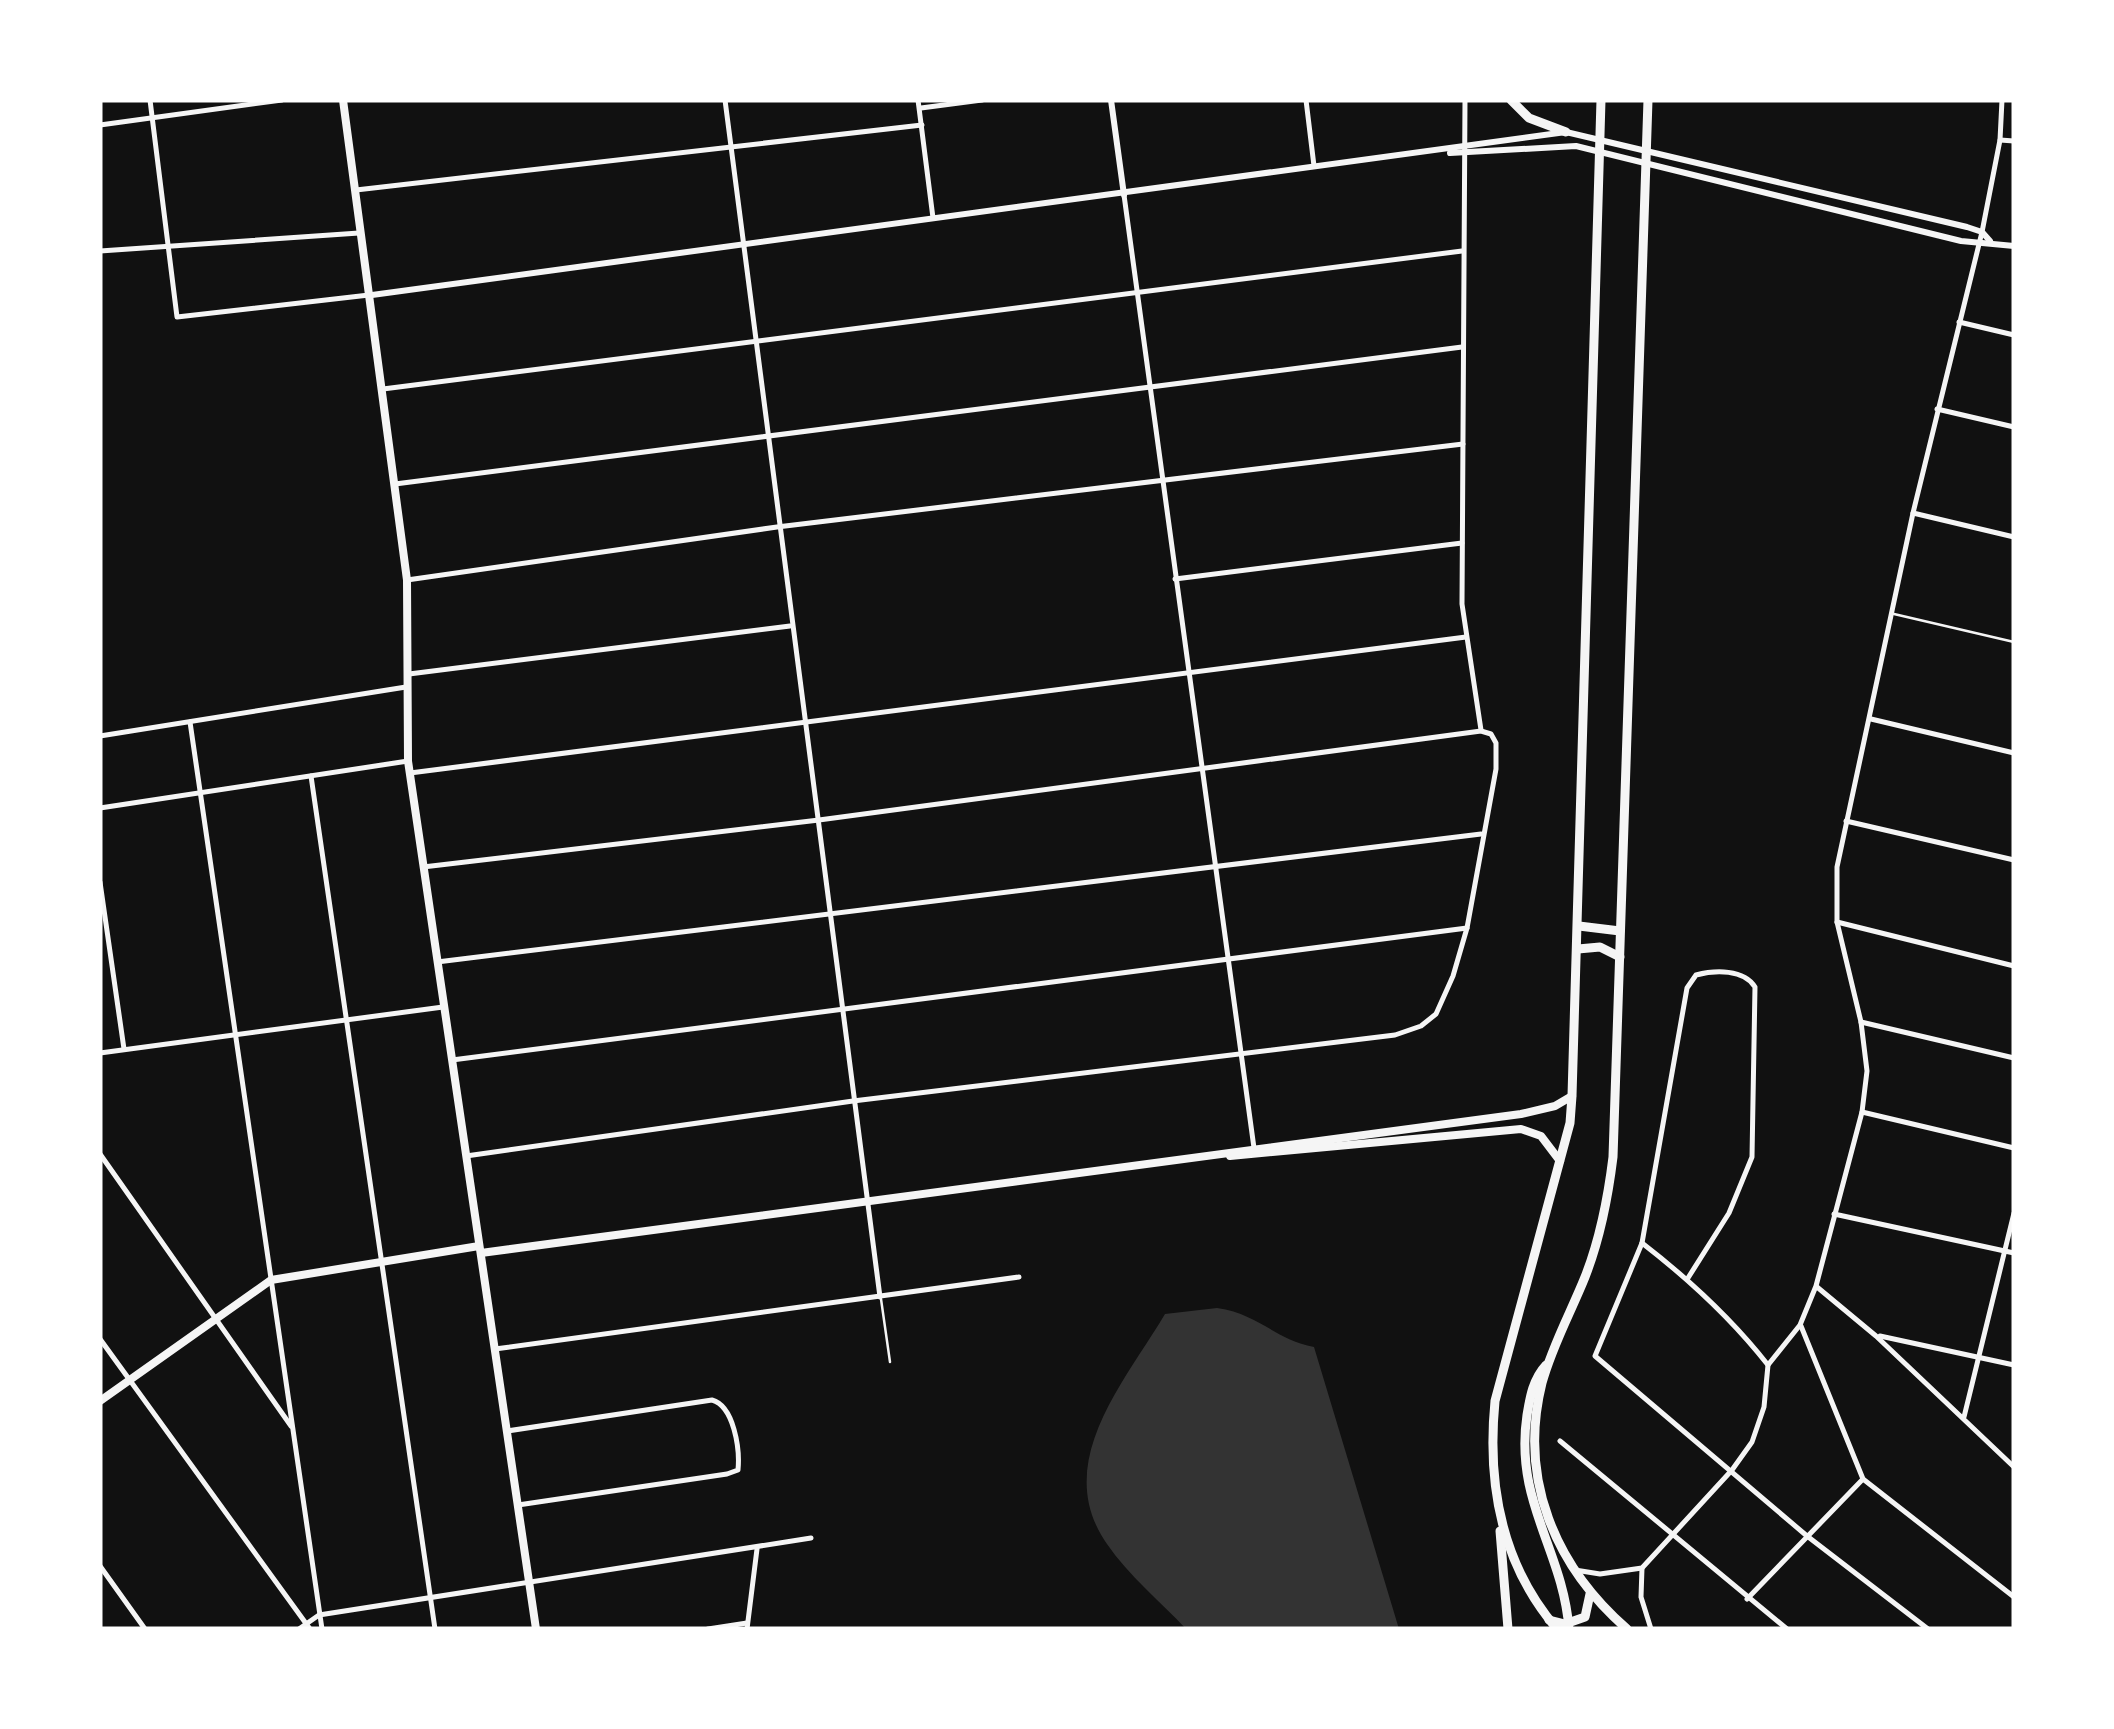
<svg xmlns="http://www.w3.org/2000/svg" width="2114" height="1729" viewBox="0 0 2114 1729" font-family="Raleway,sans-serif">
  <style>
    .water { fill: #333 }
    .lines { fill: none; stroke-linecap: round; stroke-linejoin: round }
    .service { stroke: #f5f5f5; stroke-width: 2.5 }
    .minor { stroke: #f5f5f5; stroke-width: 5 }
    .tertiary { stroke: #f5f5f5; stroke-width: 6 }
    .secondary { stroke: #f5f5f5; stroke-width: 8 }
    .trunk { stroke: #f5f5f5; stroke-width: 9 }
  </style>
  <rect width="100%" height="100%" fill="#111"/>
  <path class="water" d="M1217 1308C1259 1314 1274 1339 1314 1347L1399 1629H1186C1161 1602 1128 1575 1107 1544 1051 1464 1124 1383 1165 1314Z"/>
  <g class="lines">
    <g class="service">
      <path d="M1894 614 2014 642"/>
      <path d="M881 1299 890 1362"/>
    </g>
    <g class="minor">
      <path d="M150 100 177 317 369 295"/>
      <path d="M725 100 880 1297"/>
      <path d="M918 100 933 218"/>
      <path d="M1306 100 1314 166"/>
      <path d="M1465 100 1462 604 1481 730"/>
      <path d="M921 108 982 100"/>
      <path d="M100 125 282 100"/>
      <path d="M2000 140 2014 141"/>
      <path d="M356 190 922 125"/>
      <path d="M1124 195 1254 1148"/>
      <path d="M100 251 359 233"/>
      <path d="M1959 322 2014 335"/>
      <path d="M383 389 1462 251"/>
      <path d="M1937 409 2014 427"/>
      <path d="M395 484 1462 347"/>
      <path d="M1913 513 2014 537"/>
      <path d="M1175 579 1462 543"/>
      <path d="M407 580 777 527 1463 444"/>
      <path d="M409 674 790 626"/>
      <path d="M1871 719 2014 753"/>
      <path d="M190 722 322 1629"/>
      <path d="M100 736 406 687"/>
      <path d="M410 773 1466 637"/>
      <path d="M311 776 435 1629"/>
      <path d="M100 808 408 761"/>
      <path d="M1846 821 2014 860"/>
      <path d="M423 867 819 820 1481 731 1491 734 1496 743V769L1467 928 1453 976 1436 1014 1421 1026 1395 1035 853 1101 466 1156"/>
      <path d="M100 882 124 1049"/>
      <path d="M1837 922 2014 966"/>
      <path d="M437 962 1481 834"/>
      <path d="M1861 1022 2014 1058"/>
      <path d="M100 1053 443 1007"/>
      <path d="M452 1060 1467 928"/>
      <path d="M1862 1112 2014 1148"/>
      <path d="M100 1154 291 1426"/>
      <path d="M1834 1214 2014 1253"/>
      <path d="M1642 1243C1690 1280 1731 1318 1768 1365"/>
      <path d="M1688 1278 1729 1213 1752 1157 1755 987C1744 969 1715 970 1696 975L1687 988 1642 1243 1595 1356 1807 1536 1928 1629"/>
      <path d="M1817 1287 1876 1336 2014 1467"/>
      <path d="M1801 1326 1863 1479 2014 1597"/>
      <path d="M1880 1336 2014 1365"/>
      <path d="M100 1339 310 1629"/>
      <path d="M495 1349 1019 1277"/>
      <path d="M1964 1417 2014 1213"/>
      <path d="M507 1431 712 1400C734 1406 740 1449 738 1470L727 1474 518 1505"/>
      <path d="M1560 1441 1787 1629"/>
      <path d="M100 1566 145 1629"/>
      <path d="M1642 1568 1641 1597 1651 1629"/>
      <path d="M1575 1570 1600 1574 1642 1568 1732 1470 1752 1442 1764 1407 1768 1365 1800 1325 1816 1286 1862 1112 1867 1071 1861 1022 1837 922V867L1913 513 1982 232 2000 140 2002 100"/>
      <path d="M1747 1599 1863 1479"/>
      <path d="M299 1629 319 1615 811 1538"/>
      <path d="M708 1629 747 1623"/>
      <path d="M747 1629 757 1549"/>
    </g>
    <g class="tertiary">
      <path d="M1111 100 1124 195"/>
      <path d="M1450 153 1576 146 1961 241 2014 246"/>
      <path d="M372 295 1566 132 1967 227 1982 232 1990 241"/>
    </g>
    <g class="secondary">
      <path d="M343 100 407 580 408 761 536 1629"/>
      <path d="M1230 1156 1521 1129 1541 1136 1560 1161"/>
      <path d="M481 1253 1521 1114 1555 1106 1572 1096"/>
      <path d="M100 1401 271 1280 479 1246"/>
    </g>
    <g class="trunk">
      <path d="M1511 100 1529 118 1566 132"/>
      <path d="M1579 926 1620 931"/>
      <path d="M1578 949 1600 947 1620 957"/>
      <path d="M1546 1365C1533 1379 1530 1397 1527 1415 1514 1502 1563 1550 1569 1629"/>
      <path d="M1500 1531 1508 1629"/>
      <path d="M1549 1620 1565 1624 1585 1617 1590 1594"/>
      <path d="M1557 1629C1501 1564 1487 1483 1495 1401L1570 1123 1572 1096 1601 100"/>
      <path d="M1627 1629C1555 1566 1518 1479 1542 1383 1552 1346 1571 1312 1585 1277 1600 1239 1608 1198 1613 1157L1648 100"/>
    </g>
  </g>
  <rect width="2114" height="1729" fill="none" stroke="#ffffff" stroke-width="205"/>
</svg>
